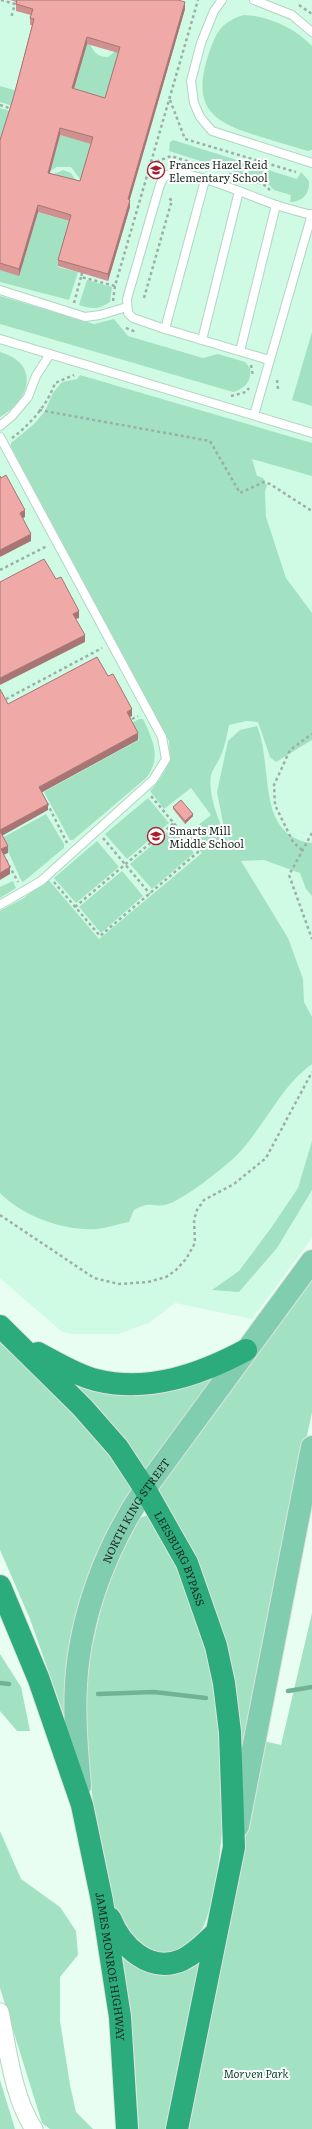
<svg xmlns="http://www.w3.org/2000/svg" width="312" height="2129" viewBox="0 0 312 2129" font-family="Literata,serif">
  <style>
    .built { fill: #cffbe5 }
    .green { fill: #a3e1c3 }
    .lines { fill: none; stroke-linecap: round; stroke-linejoin: round }
    .stream { stroke: #70b394; stroke-width: 4.5 }
    .lane-casing { stroke: #b2d5c3; stroke-width: 10 }
    .street-casing { stroke: #b2d5c3; stroke-width: 19 }
    .primary-casing { stroke: #dfe1e0; stroke-width: 24 }
    .highway-casing { stroke: #dfe1e0; stroke-width: 24 }
    .path { stroke: #9cafa6; stroke-width: 2.5; stroke-dasharray: 3 3; stroke-linecap: butt }
    .lane { stroke: #fff; stroke-width: 8 }
    .street { stroke: #fff; stroke-width: 17 }
    .primary { stroke: #80cdb0; stroke-width: 22 }
    .highway { stroke: #2cab7c; stroke-width: 22 }
    .wall { fill: #ce918f; fill-rule: evenodd }
    .shaded-wall { fill: #a77674 }
    .building { fill: #efa9a6; stroke: #a77674; fill-rule: evenodd }
    .labels { text-anchor: middle; dominant-baseline: central; stroke-width: 4; stroke-linejoin: round; paint-order: stroke }
    .poi-label { font-size: 11px; fill: #1b2922; stroke: #fff; text-anchor: start }
    .street-label { font-size: 11px; fill: #1b2922; stroke: #fff }
    .park-label { font-size: 11px; font-style: italic; fill: #0f4731; stroke: #fff }
  </style>
  <rect width="100%" height="100%" fill="#e8fef3"/>
  <path class="built" d="M0 0H312V1238L252 1319 175 1303 149 1323 119 1334H71L61 1331 0 1278Z"/>
  <g class="green">
    <path d="M244 15C269 16 295 28 312 46V150L308 151C291 146 274 141 258 136 211 122 192 107 208 56 216 33 220 22 244 15Z"/>
    <path d="M88 40C93 51 96 57 108 57L122 46 105 105 72 95Z"/>
    <path d="M0 86 17 91 13 106 0 102Z"/>
    <path d="M0 108 11 111 0 149Z"/>
    <path d="M60 135 93 144 80 188V179L71 167H57L50 171Z"/>
    <path d="M173 140 297 179 301 172 309 181C310 193 303 202 290 202L291 195 274 190 266 182 169 151 170 142Z"/>
    <path d="M63 170 71 173 75 179V187L48 179 54 174Z"/>
    <path d="M38 212 71 222 58 267 78 272 69 300 0 282V270L19 275Z"/>
    <path d="M87 280 112 287 110 302C98 310 92 309 79 305Z"/>
    <path d="M0 296 94 324 114 319 128 336 203 358 218 354 245 362 250 368C252 381 245 389 233 392L0 324Z"/>
    <path d="M312 332V406L292 400Z"/>
    <path d="M0 352C41 364 30 400 0 417Z"/>
    <path d="M80 375 312 443V476L252 459 257 476 263 478 267 486 265 491 266 517 286 578 312 613V740L276 762 270 757 258 722 246 721 229 725C227 735 225 746 221 755 219 761 215 766 212 772 205 792 223 836 236 852L225 833 217 792 228 741 240 730 257 726C274 767 255 836 312 843V896L306 889 300 873 264 860 241 861 288 938 303 979 304 1002 312 1017V1064C280 1087 265 1126 237 1155 225 1167 181 1202 165 1205 150 1207 151 1201 134 1210L129 1222C118 1224 107 1228 96 1229 64 1231 22 1216 0 1193V911L24 898 47 878 99 939 202 853 187 834 211 815 191 788 164 809 150 791C165 775 171 763 169 741L11 447V443L34 424 45 411 53 393 62 382 77 379Z"/>
    <path d="M139 719H143C153 740 162 758 146 778L73 840H70L44 792 139 740 131 723Z"/>
    <path d="M148 798 169 823 127 859 105 834Z"/>
    <path d="M46 814 64 844V848L23 882 21 880 2 838Z"/>
    <path d="M173 827 194 853 152 889 130 864Z"/>
    <path d="M97 841 119 867 76 903 54 878Z"/>
    <path d="M122 871 143 896 101 933 79 907Z"/>
    <path d="M13 881 16 888 0 898V887Z"/>
    <path d="M312 1141V1190L277 1248 239 1292 212 1290 239 1271 271 1228 298 1188Z"/>
    <path d="M312 1276V1412L242 1750 153 1490Z"/>
    <path d="M0 1343 50 1388 112 1455 134 1489 95 1558 87 1582 66 1721 30 1619 0 1550Z"/>
    <path d="M223 1373 147 1476 58 1375Z"/>
    <path d="M147 1515 151 1516C169 1550 186 1584 198 1621 224 1706 232 1801 214 1888 209 1912 205 1940 179 1951 168 1955 157 1953 146 1951L117 1918 94 1809 90 1778 84 1704 91 1651 104 1596 132 1527 138 1519Z"/>
    <path d="M312 1613V2129H188L264 1741 281 1745Z"/>
    <path d="M0 1654 21 1687 30 1731H17L0 1711Z"/>
    <path d="M0 1831 21 1879 60 1907 76 1931 78 1955 60 1977V2021L70 2085 76 2112 93 2129H50L42 2123 0 1988Z"/>
    <path d="M123 1958 132 1962 202 1958 167 2129H139L134 2052Z"/>
    <path d="M0 2080 15 2129H0Z"/>
  </g>
  <g class="lines">
    <g class="stream">
      <path d="M0 1683 9 1684"/>
      <path d="M288 1691 312 1687"/>
      <path d="M98 1694 154 1692 206 1698"/>
    </g>
    <g class="lane-casing">
      <g id="lane">
        <path d="M222 0 214 11 201 43 191 81 194 103 200 117 212 131 312 163"/>
        <path d="M254 0 292 15 312 32"/>
        <path d="M0 290 85 317 100 315 127 307"/>
        <path d="M165 329 205 180"/>
        <path d="M0 339 312 433"/>
        <path d="M202 340 239 191"/>
        <path d="M240 351 276 205"/>
        <path d="M269 360 165 329 133 318 128 313 127 299 159 188C161 182 163 176 170 174 189 168 254 198 276 205 288 209 300 212 312 215"/>
        <path d="M254 415 312 214"/>
        <path d="M0 426 12 416 28 397 36 376 50 354"/>
        <path d="M0 437 162 737 166 759 153 780 41 881 0 905"/>
      </g>
    </g>
    <g class="street-casing">
      <path id="street" d="M0 2012C8 2049 13 2098 34 2129"/>
    </g>
    <g class="primary-casing">
      <g id="primary">
        <path id="s1" d="M80 1786C77 1752 74 1718 76 1684 80 1615 107 1545 145 1489L312 1261"/>
        <path d="M238 1826 312 1447"/>
      </g>
    </g>
    <g class="highway-casing">
      <g id="highway">
        <path id="s2" d="M0 1326 82 1407 118 1448 145 1489 187 1563 216 1646 224 1683 230 1732 234 1847 177 2129"/>
        <path d="M38 1353C57 1363 76 1375 96 1380 149 1393 201 1374 246 1350"/>
        <path id="s3" d="M0 1586 39 1680 82 1805 102 1901 120 2017 127 2129"/>
        <path d="M110 1918C121 1946 149 1974 182 1960 195 1954 205 1943 216 1933"/>
      </g>
    </g>
    <g class="path">
      <path d="M1 0 15 4 11 18"/>
      <path d="M299 5 312 14"/>
      <path d="M170 100 185 139 296 172"/>
      <path d="M0 105 12 109"/>
      <path d="M151 164 171 156 193 163"/>
      <path d="M229 174 263 184 270 190"/>
      <path d="M82 273 81 277 115 286"/>
      <path d="M144 298 172 200 167 198"/>
      <path d="M113 301 115 286 198 0"/>
      <path d="M74 303 81 277"/>
      <path d="M126 328 136 332"/>
      <path d="M251 365 253 376"/>
      <path d="M277 380 278 389"/>
      <path d="M231 396 246 392 249 388"/>
      <path d="M39 410 210 441 240 493 264 482 270 484 312 511"/>
      <path d="M12 438C30 425 48 404 55 383L74 375"/>
      <path d="M0 570 47 546"/>
      <path d="M6 699 102 648"/>
      <path d="M132 719 138 716"/>
      <path d="M47 803 67 843"/>
      <path d="M312 833 289 875 312 939"/>
      <path d="M103 838 150 894"/>
      <path d="M302 850 293 842 275 805 274 785 290 750 312 734"/>
      <path d="M6 860 18 882"/>
      <path d="M54 882 100 936 198 852 151 796"/>
      <path d="M75 907 174 823"/>
      <path d="M0 1215 94 1278 119 1284 148 1282 166 1277 176 1270 186 1259 195 1243 194 1220 197 1210 204 1200 234 1184 266 1158 312 1072"/>
    </g>
    <use href="#lane" class="lane"/>
    <use href="#street" class="street"/>
    <use href="#primary" class="primary"/>
    <use href="#highway" class="highway"/>
  </g>
  <g class="wall">
    <path d="M10 0H178L185 9 129 200 130 207 108 281 58 266V260L69 221 38 212 19 276 0 270V140L13 99 32 25H30V18L31 15 16 11V2ZM87 44 118 53 105 98 74 89ZM60 135 91 144 80 181 50 173Z"/>
    <path d="M173 807 193 816 185 824 173 809Z"/>
  </g>
  <g class="shaded-wall">
    <path d="M185 2V9L128 206V199Z"/>
    <path d="M87 37V44L72 95V88Z"/>
    <path d="M60 128V135L48 179V173Z"/>
    <path d="M130 200V207L108 281V274Z"/>
    <path d="M38 205V212L19 276V269Z"/>
    <path d="M25 510V517L20 520V513Z"/>
    <path d="M31 534V541L0 557V550Z"/>
    <path d="M79 611V618L73 620V614Z"/>
    <path d="M85 635V642L0 685V678Z"/>
    <path d="M132 709V716L127 719V712Z"/>
    <path d="M138 733V740L39 794V787Z"/>
    <path d="M48 804V810L0 837V830Z"/>
    <path d="M193 814V816L185 824V821Z"/>
    <path d="M8 846V853L1 856V849Z"/>
    <path d="M10 867V874L0 880V873Z"/>
  </g>
  <g class="building">
    <path d="M17 0H178L185 2 128 199 130 200 108 274 58 260 71 215 38 205 19 269 0 263V140L13 99 34 19 30 18 33 9 16 4ZM87 37 120 47 105 98 72 88ZM60 128 93 137 80 181 48 173Z"/>
    <path d="M6 475 25 510 20 513 31 534 0 550V476L1 478Z"/>
    <path d="M44 559 56 579 61 577 79 611 73 614 85 635 0 678V582Z"/>
    <path d="M97 657 108 676 113 674 132 709 127 712 138 733 39 787 48 804 0 830V689L8 704Z"/>
    <path d="M181 800 193 814 185 821 173 807Z"/>
    <path d="M0 831 8 846 1 849 10 867 0 873Z"/>
  </g>
  <defs>
    <g id="school-ring" transform="scale(0.9)"><circle r="9.5" fill="#fff" stroke="#ae1a2d" stroke-width="1.5"/><path d="M0-5L7-2L0 1L-7-2ZM-4 1L0 2.5L4 1V4Q0 6-4 4Z" fill="#ae1a2d"/></g>
  </defs>
  <g fill-rule="evenodd">
    <use href="#school-ring" x="156" y="170"/>
    <use href="#school-ring" x="156" y="836"/>
  </g>
  <g class="labels">
    <g class="poi-label">
      <text x="169" y="164">Frances Hazel Reid<tspan x="169" dy="13">Elementary School</tspan></text>
      <text x="169" y="830">Smarts Mill<tspan x="169" dy="13">Middle School</tspan></text>
    </g>
    <g class="street-label">
      <text stroke="none"><textPath href="#s1" startOffset="288">NORTH KING STREET</textPath></text>
      <text stroke="none"><textPath href="#s2" startOffset="297">LEESBURG BYPASS</textPath></text>
      <text stroke="none"><textPath href="#s3" startOffset="398">JAMES MONROE HIGHWAY</textPath></text>
    </g>
    <g class="park-label">
      <text x="256" y="2073">Morven Park</text>
    </g>
  </g>
</svg>
